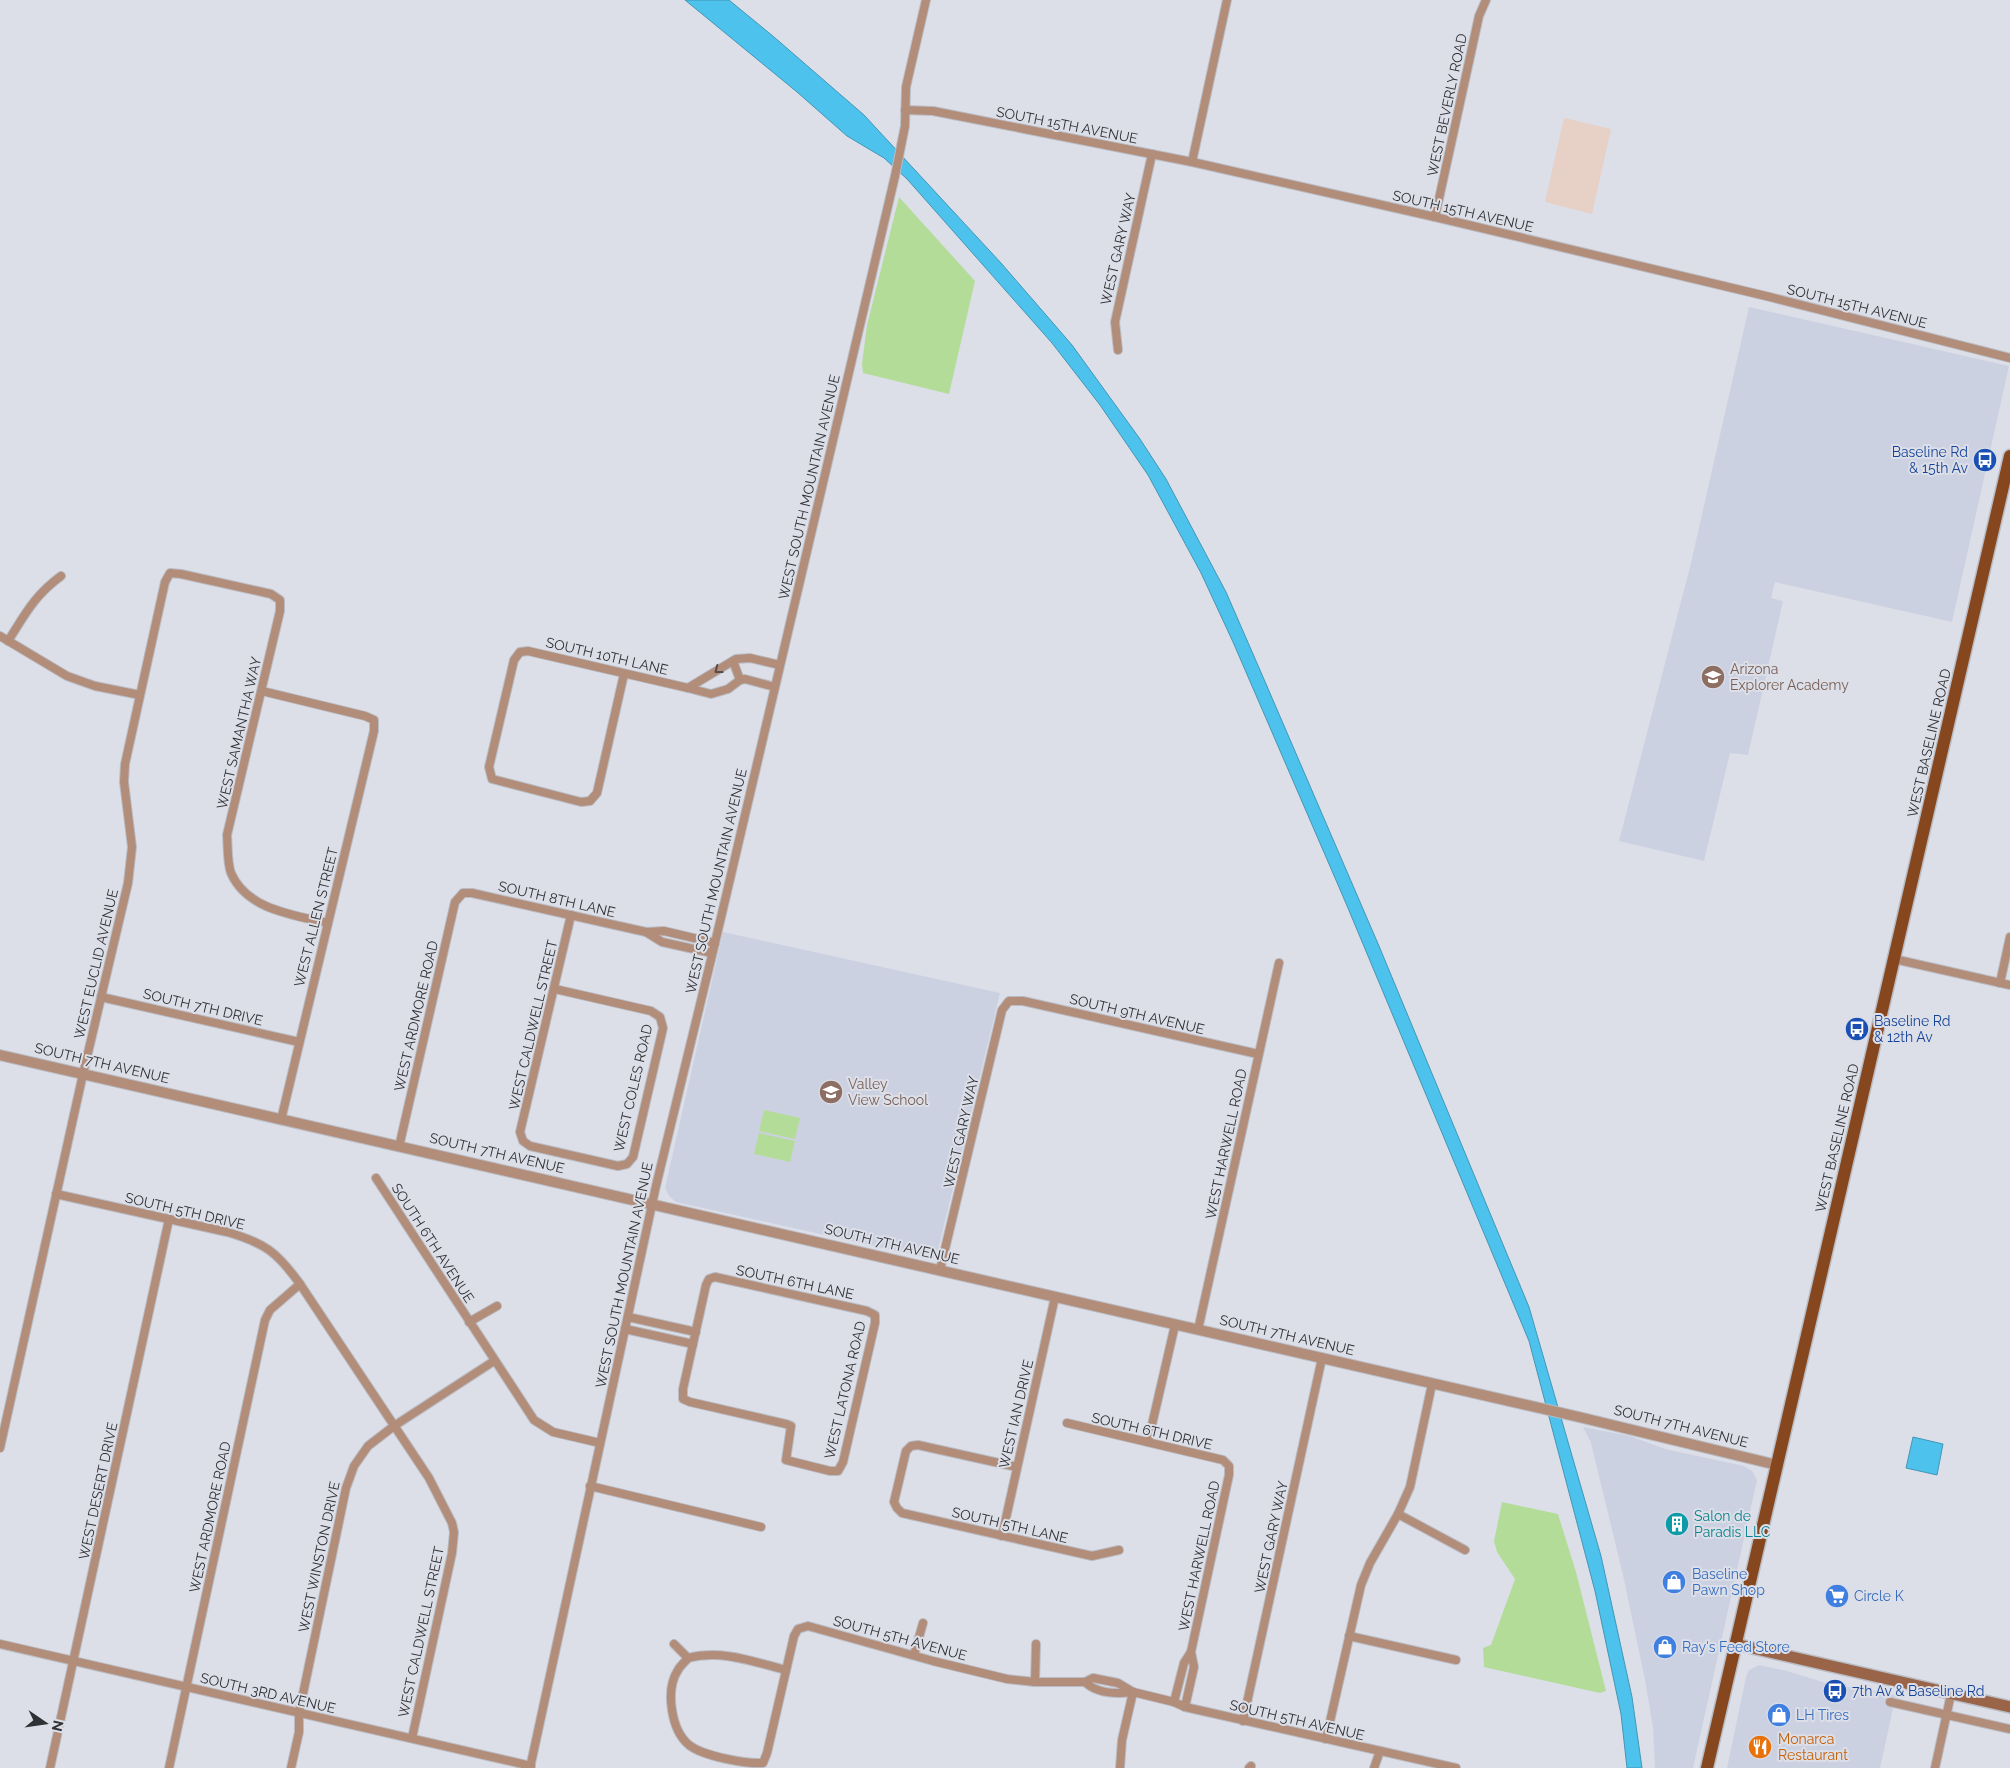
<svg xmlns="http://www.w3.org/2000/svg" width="2010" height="1768" viewBox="0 0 2010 1768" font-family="Raleway,sans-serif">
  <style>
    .built { fill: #ccd1e1 }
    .industrial { fill: #e7d0c5 }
    .green { fill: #b4dc99 }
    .water { fill: #4dc2ec; stroke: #4496b5 }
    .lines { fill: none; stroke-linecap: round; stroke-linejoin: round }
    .minor-casing { stroke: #babcc4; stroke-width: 10 }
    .tertiary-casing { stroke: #babcc4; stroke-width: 12 }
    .secondary-casing { stroke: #babcc4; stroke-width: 14 }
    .primary-casing { stroke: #babcc4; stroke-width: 15 }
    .minor { stroke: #b28d79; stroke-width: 8 }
    .tertiary { stroke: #b28d79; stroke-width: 10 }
    .secondary { stroke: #996447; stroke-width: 11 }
    .primary { stroke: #86471f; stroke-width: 12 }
    .oneway { stroke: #574d49 }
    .labels { text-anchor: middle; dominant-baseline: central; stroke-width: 4; stroke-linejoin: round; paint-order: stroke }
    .street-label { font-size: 14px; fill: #303135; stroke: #dcdfe8 }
    .transit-label { font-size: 14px; fill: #164399; stroke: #dcdfe8; text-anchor: start }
    .education-label { font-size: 14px; fill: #785e54; stroke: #dcdfe8; text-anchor: start }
    .culture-label { font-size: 14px; fill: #0d838f; stroke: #dcdfe8; text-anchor: start }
    .shop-label { font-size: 14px; fill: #366cbe; stroke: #dcdfe8; text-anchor: start }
    .food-label { font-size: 14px; fill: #c56008; stroke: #dcdfe8; text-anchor: start }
  </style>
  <rect width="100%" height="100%" fill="#dcdfe8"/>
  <g class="built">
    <path d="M1749 307 2009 366 1952 622 1775 582 1771 598 1783 601 1748 755 1730 753 1704 861 1619 841 1691 563Z"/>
    <path d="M723 932 1000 993 937 1254 933 1259 676 1202 669 1196 665 1188Z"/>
    <path d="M1583 1427 1630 1436 1665 1449 1744 1466 1752 1471 1757 1480 1693 1768H1655L1653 1728 1645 1680 1623 1575 1591 1443Z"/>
    <path d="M1759 1665 1787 1671 1839 1687H1857L1896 1695 1880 1768H1727L1746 1677 1749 1670Z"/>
  </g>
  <path class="industrial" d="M1564 118 1611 129 1592 214 1545 202Z"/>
  <g class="green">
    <path d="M899 197 975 281 949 394 863 373 862 364 867 325Z"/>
    <path d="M764 1110 800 1118 795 1139 759 1131Z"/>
    <path d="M759 1133 795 1141 790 1162 754 1154Z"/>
    <path d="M1502 1502 1558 1514 1576 1572 1606 1691 1600 1693 1484 1667 1483 1648 1491 1645 1515 1579 1497 1552 1494 1541Z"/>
  </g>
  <g class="water">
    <path d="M685 0H729L774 37 864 115 1001 263 1072 345 1140 439 1166 479 1226 592 1263 677 1379 946 1529 1307 1601 1556 1632 1697 1642 1768H1627L1621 1714 1595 1591 1529 1341 1345 901 1233 642 1201 573 1148 475 1100 405 1052 343 907 179 884 158 847 136 797 92Z"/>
    <path d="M1913 1437 1943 1444 1937 1475 1906 1468Z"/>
  </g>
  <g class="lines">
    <g class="minor-casing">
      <g id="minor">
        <path d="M905 110 933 111 1192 162 1435 217 1770 297 2010 358"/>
        <path d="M1192 162 1227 0"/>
        <path d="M1435 217 1479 16 1486 0"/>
        <path d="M1118 350 1115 322 1152 154"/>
        <path d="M0 636 67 676 95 686 140 695"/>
        <path d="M8 641C26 613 34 596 61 576"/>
        <path d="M733 661 740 680"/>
        <path d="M624 674 597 793 590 801 581 802 492 779 489 767 514 660 520 652 528 651 688 688 711 694 728 689 740 680 745 679 775 687"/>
        <path d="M688 688 736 659 750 658 780 665"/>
        <path d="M262 691 365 716 374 720V731L281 1120"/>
        <path d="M646 932 662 942 712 953"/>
        <path d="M1894 959 2010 985"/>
        <path d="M2000 983 2010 937"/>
        <path d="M555 989 651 1011 660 1017 663 1028 633 1157 627 1164 618 1166 530 1146 523 1141 520 1132 571 915"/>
        <path d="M101 997 299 1042"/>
        <path d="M399 1147 455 902 463 893H472L646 932 664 931 715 943"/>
        <path d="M376 1178 534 1420 553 1432 600 1443"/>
        <path d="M56 1194 227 1232C265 1243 277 1252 300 1284L429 1478 452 1523 454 1532 452 1553 412 1738"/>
        <path d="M940 1270 1002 1010 1009 1001H1023L1258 1054"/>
        <path d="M715 1277 867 1311 875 1315V1323L843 1462 838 1471H830L786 1460 791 1426 786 1424 690 1402 683 1399V1389L706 1285 709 1279Z"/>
        <path d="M628 1317 696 1332"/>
        <path d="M469 1322 497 1306"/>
        <path d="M625 1329 693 1344"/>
        <path d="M1198 1330 1279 963"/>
        <path d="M1067 1423 1223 1460 1229 1466V1475L1191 1652 1184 1663 1174 1702"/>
        <path d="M1148 1442 1175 1325"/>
        <path d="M0 1448 83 1074 128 883 132 847 124 782 125 764 165 582 170 573 181 574 271 594 280 600V611L227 835C228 846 227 862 231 873 247 910 294 915 328 923"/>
        <path d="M1017 1467 918 1445 911 1446 906 1451 894 1502 897 1508 902 1513 1092 1556 1119 1550"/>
        <path d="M590 1486 761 1527"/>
        <path d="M1398 1514 1465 1550"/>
        <path d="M1002 1536 1055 1297"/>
        <path d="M1349 1636 1456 1660"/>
        <path d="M0 1644 531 1766"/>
        <path d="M674 1644 688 1658"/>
        <path d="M914 1655 923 1623"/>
        <path d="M688 1658C685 1662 680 1666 678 1670 665 1690 671 1730 689 1745 703 1756 745 1764 763 1763L767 1753 794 1636 798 1629 808 1626 933 1661 1007 1679 1035 1682H1085L1093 1678 1118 1683 1133 1692 1174 1702 1185 1707 1456 1768"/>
        <path d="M688 1658C721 1649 754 1662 786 1670"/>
        <path d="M1035 1682 1036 1644"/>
        <path d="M1085 1682C1097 1694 1117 1694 1133 1692"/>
        <path d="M1890 1702 2010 1729"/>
        <path d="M1185 1707 1194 1667 1191 1652"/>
        <path d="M1243 1721 1322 1358"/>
        <path d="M1326 1739 1361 1585 1370 1563 1398 1514 1410 1487 1432 1384"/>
        <path d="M50 1768 169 1219"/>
        <path d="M169 1768 265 1320 270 1310 300 1284"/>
        <path d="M291 1768 299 1732V1713L346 1488 354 1466 368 1446 394 1426 494 1361"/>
        <path d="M530 1768 656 1186 715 943 895 176 905 126 906 87 926 0"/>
        <path d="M1120 1768 1122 1740 1133 1692"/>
        <path d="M1249 1768 1251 1766"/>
        <path d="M1374 1768 1380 1751"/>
        <path d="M1935 1768 1951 1694"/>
      </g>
    </g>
    <g class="tertiary-casing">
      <path id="tertiary" d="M0 1055 1579 1417 1777 1465"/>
    </g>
    <g class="secondary-casing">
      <path id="secondary" d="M1735 1644 2010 1707"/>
    </g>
    <g class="primary-casing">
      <path id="primary" d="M1707 1768 2010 456"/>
    </g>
    <use href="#minor" class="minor"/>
    <use href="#tertiary" class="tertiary"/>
    <use href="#secondary" class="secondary"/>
    <use href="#primary" class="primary"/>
  </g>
  <defs><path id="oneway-chevron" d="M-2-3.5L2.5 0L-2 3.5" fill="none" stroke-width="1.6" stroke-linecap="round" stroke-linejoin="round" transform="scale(1.25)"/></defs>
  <use class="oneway" href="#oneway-chevron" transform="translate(718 670) rotate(143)"/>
  <defs>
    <g id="bus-disc" transform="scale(1.25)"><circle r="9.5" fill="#1a4fb4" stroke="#dcdfe8"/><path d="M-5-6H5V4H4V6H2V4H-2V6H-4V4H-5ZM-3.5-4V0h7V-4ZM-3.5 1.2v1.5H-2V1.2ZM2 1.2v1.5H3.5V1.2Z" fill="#fff"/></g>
    <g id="school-disc" transform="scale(1.25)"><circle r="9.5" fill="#8d6e63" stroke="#dcdfe8"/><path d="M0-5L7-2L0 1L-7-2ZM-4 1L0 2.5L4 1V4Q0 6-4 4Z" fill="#fff"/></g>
    <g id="building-disc" transform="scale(1.25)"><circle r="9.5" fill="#0f9aa8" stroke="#dcdfe8"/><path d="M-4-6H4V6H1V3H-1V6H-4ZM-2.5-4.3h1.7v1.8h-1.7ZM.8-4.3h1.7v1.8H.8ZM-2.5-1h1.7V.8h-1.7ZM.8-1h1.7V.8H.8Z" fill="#fff"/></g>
    <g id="shop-disc" transform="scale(1.25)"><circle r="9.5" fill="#3f7fe0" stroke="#dcdfe8"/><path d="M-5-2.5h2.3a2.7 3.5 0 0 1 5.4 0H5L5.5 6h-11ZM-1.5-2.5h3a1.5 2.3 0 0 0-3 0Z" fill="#fff"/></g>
    <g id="supermarket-disc" transform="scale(1.25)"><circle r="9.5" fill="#3f7fe0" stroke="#dcdfe8"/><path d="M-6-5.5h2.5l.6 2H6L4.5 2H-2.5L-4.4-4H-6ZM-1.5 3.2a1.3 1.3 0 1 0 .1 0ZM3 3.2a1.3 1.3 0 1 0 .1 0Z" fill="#fff"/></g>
    <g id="restaurant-disc" transform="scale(1.25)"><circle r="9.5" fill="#e8710a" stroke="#dcdfe8"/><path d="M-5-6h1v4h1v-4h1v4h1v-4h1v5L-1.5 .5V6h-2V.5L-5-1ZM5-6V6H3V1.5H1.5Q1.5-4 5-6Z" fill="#fff"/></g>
  </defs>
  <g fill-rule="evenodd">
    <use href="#bus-disc" x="1985" y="460"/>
    <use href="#school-disc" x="1713" y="677"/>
    <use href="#bus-disc" x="1857" y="1029"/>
    <use href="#school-disc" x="831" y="1092"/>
    <use href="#building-disc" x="1677" y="1524"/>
    <use href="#shop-disc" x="1674" y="1582"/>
    <use href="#supermarket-disc" x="1837" y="1596"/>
    <use href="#shop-disc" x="1665" y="1647"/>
    <use href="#bus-disc" x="1835" y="1691"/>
    <use href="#shop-disc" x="1779" y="1715"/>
    <use href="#restaurant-disc" x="1760" y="1747"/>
  </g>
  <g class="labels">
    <g class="street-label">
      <text transform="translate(1447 105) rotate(-78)">WEST BEVERLY ROAD</text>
      <text transform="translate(1067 125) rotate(11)">SOUTH 15TH AVENUE</text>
      <text transform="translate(1463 211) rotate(13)">SOUTH 15TH AVENUE</text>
      <text transform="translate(1118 249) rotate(-77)">WEST GARY WAY</text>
      <text transform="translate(1857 306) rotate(14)">SOUTH 15TH AVENUE</text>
      <text transform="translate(809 487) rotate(-77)">WEST SOUTH MOUNTAIN AVENUE</text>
      <text transform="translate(607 656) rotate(13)">SOUTH 10TH LANE</text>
      <text transform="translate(239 733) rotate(-77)">WEST SAMANTHA WAY</text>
      <text transform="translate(1929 743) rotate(-77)">WEST BASELINE ROAD</text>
      <text transform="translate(716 881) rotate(-77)">WEST SOUTH MOUNTAIN AVENUE</text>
      <text transform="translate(557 899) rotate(13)">SOUTH 8TH LANE</text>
      <text transform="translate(316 917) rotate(-76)">WEST ALLEN STREET</text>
      <text transform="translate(96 964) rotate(-77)">WEST EUCLID AVENUE</text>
      <text transform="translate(203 1007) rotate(13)">SOUTH 7TH DRIVE</text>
      <text transform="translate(1137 1014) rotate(13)">SOUTH 9TH AVENUE</text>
      <text transform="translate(416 1016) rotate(-77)">WEST ARDMORE ROAD</text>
      <text transform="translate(533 1025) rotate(-77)">WEST CALDWELL STREET</text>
      <text transform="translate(102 1063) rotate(13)">SOUTH 7TH AVENUE</text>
      <text transform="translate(633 1088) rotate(-77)">WEST COLES ROAD</text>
      <text transform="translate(961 1132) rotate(-77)">WEST GARY WAY</text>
      <text transform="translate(1837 1138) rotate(-77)">WEST BASELINE ROAD</text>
      <text transform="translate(1226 1144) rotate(-78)">WEST HARWELL ROAD</text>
      <text transform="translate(497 1153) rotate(13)">SOUTH 7TH AVENUE</text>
      <text transform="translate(185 1211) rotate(13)">SOUTH 5TH DRIVE</text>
      <text transform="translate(433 1243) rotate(57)">SOUTH 6TH AVENUE</text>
      <text transform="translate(892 1244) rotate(13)">SOUTH 7TH AVENUE</text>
      <text transform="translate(624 1275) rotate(-78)">WEST SOUTH MOUNTAIN AVENUE</text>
      <text transform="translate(795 1282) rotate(12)">SOUTH 6TH LANE</text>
      <text transform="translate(1287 1335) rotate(13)">SOUTH 7TH AVENUE</text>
      <text transform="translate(845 1390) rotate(-77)">WEST LATONA ROAD</text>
      <text transform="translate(1016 1414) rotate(-77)">WEST IAN DRIVE</text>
      <text transform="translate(1681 1426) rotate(14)">SOUTH 7TH AVENUE</text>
      <text transform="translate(1152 1431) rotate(13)">SOUTH 6TH DRIVE</text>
      <text transform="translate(98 1491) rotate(-78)">WEST DESERT DRIVE</text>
      <text transform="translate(210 1517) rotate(-78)">WEST ARDMORE ROAD</text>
      <text transform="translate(1010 1525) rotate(13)">SOUTH 5TH LANE</text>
      <text transform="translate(1271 1537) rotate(-78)">WEST GARY WAY</text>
      <text transform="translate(1199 1556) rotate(-78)">WEST HARWELL ROAD</text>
      <text transform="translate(319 1557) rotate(-78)">WEST WINSTON DRIVE</text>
      <text transform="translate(421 1632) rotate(-78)">WEST CALDWELL STREET</text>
      <text transform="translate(900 1638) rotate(15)">SOUTH 5TH AVENUE</text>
      <text transform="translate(268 1693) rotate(13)">SOUTH 3RD AVENUE</text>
      <text transform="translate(1297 1720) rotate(13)">SOUTH 5TH AVENUE</text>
    </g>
    <g class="transit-label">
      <text x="1968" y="452" text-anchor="end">Baseline Rd<tspan x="1968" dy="16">&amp; 15th Av</tspan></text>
      <text x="1874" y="1021">Baseline Rd<tspan x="1874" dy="16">&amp; 12th Av</tspan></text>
      <text x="1852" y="1691">7th Av &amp; Baseline Rd</text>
    </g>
    <g class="education-label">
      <text x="1730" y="669">Arizona<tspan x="1730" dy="16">Explorer Academy</tspan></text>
      <text x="848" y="1084">Valley<tspan x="848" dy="16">View School</tspan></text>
    </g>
    <g class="culture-label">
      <text x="1694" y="1516">Salon de<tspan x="1694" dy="16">Paradis LLC</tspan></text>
    </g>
    <g class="shop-label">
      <text x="1692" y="1574">Baseline<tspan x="1692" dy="16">Pawn Shop</tspan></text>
      <text x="1854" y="1596">Circle K</text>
      <text x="1682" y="1647">Ray's Feed Store</text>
      <text x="1796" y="1715">LH Tires</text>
    </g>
    <g class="food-label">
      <text x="1778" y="1739">Monarca<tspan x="1778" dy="16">Restaurant</tspan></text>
    </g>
  </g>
  <g transform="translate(45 1723) rotate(103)" stroke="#dcdfe8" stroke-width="4" paint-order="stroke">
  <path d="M0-4L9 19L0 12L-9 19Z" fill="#303135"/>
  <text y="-8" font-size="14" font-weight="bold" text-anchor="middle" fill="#303135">N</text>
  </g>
</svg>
